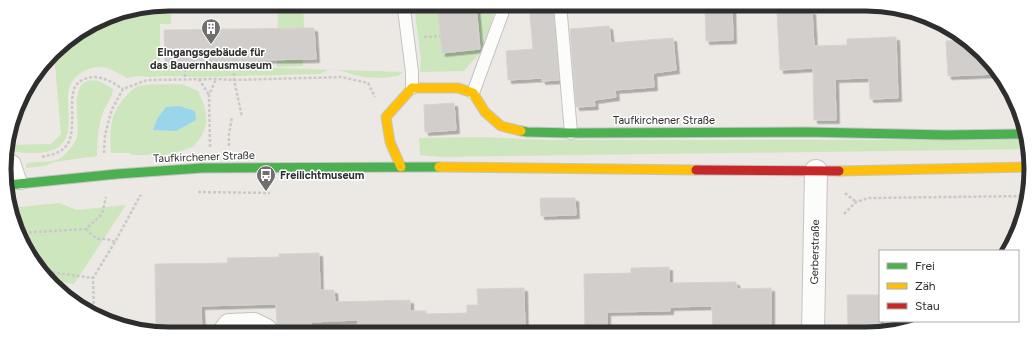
<svg xmlns="http://www.w3.org/2000/svg" width="1035" height="338" viewBox="0 0 1035 338" font-family="Figtree,sans-serif">
  <style>
    .green { fill: #cee6be }
    .water { fill: #99d6ec }
    .building { fill: #d1cecb; stroke: #d7d4d0; filter: url(#shadow) }
    .lines { fill: none; stroke-linecap: round; stroke-linejoin: round }
    .lane-casing { stroke: #c5c4c5; stroke-width: 14 }
    .street-casing { stroke: #c5c4c5; stroke-width: 24 }
    .fast-casing { stroke: #c5c4c5; stroke-width: 11 }
    .slow-casing { stroke: #c5c4c5; stroke-width: 11 }
    .jam-casing { stroke: #c5c4c5; stroke-width: 11 }
    .path { stroke: #c9c9c8; stroke-width: 2.5; stroke-dasharray: 3 2; stroke-linecap: butt }
    .lane { stroke: #fcfcfb; stroke-width: 12 }
    .street { stroke: #fcfcfb; stroke-width: 22 }
    .fast { stroke: #4caf50; stroke-width: 9 }
    .slow { stroke: #ffc107; stroke-width: 9 }
    .jam { stroke: #c62828; stroke-width: 9 }
    .labels { text-anchor: middle; dominant-baseline: central; stroke-width: 3; stroke-linejoin: round; paint-order: stroke }
    .poi-label { font-size: 11px; font-weight: bold; fill: #2e2e2e; stroke: #fff }
    .street-label { font-size: 11px; fill: #2e2e2e; stroke: #fff }
    .rim { fill: none; stroke: #2e2e2e; stroke-width: 5 }
  </style>
  <defs>
    <filter id="shadow"><feDropShadow dx="3.5" dy="3.5" stdDeviation="0" flood-color="#0004"/></filter>
  </defs>
  <rect width="100%" height="100%" fill="#ece8e4"/>
  <g class="green">
    <path d="M169 4H171V24H160V68H276L403 72 398 76 381 78 364 77 351 74 339 70H328L320 74 201 77 163 76 149 77 137 76 127 78C112 70 102 62 84 71 53 87 80 123 62 144 51 157 21 153 6 150V145L51 144 61 134 54 53 60 45 106 16Z"/>
    <path d="M282 4H327L328 8H303L306 51 302 52 303 66 277 67 278 11 279 6Z"/>
    <path d="M414 4H491L493 16 483 49 464 71 420 72 421 61Z"/>
    <path d="M96 80 105 84 113 89C112 98 107 104 103 112 98 126 97 141 97 156L54 162 45 166 26 168V164C37 160 52 164 62 157 68 152 75 144 77 137 81 121 69 89 87 81 90 80 94 81 96 80Z"/>
    <path d="M182 84 198 91 203 102 206 114V125L201 137 193 147 169 155H132L130 153H111C110 129 109 114 127 95 129 93 133 89 136 87 144 83 172 85 182 84Z"/>
    <path d="M480 137 547 140H1027L1029 149 440 157 420 155 419 138Z"/>
    <path d="M59 203 77 210 126 205 74 284 52 281 32 261 10 211 9 208Z"/>
  </g>
  <path class="water" d="M179 106 195 111 196 120 176 131 153 130 157 119 166 107Z"/>
  <g class="building">
    <path d="M437 4H476L480 49 442 53Z"/>
    <path d="M529 4H553L559 80 542 81V78L508 80 506 51 533 49Z"/>
    <path d="M705 4H732L733 40 706 41Z"/>
    <path d="M812 11 814 46 847 45V39L896 37 898 98 870 99 869 78 835 79 836 120H814L813 68 780 70 777 12Z"/>
    <path d="M609 26 611 43 673 38 676 70 653 73 654 87 615 90 616 97 594 100 595 106 576 107 570 29Z"/>
    <path d="M314 28 316 59 257 60V63L165 64 164 30Z"/>
    <path d="M968 40 986 61 998 74 948 76 946 41Z"/>
    <path d="M454 103 456 130 425 132 424 105Z"/>
    <path d="M540 198H575L576 215 541 216Z"/>
    <path d="M319 253 320 290H334L335 302 410 300V311H426V314L467 313V305H478L477 289 524 288 525 333 358 334V320L311 322 312 334H278L277 324 276 304 201 306 202 334H169L156 332 155 264 228 263 227 258 279 257V254Z"/>
    <path d="M669 267V283L736 282 737 289 771 288V328L742 329V333H716V330H713L712 306 670 307V311L607 312V327L585 328 584 274 631 273V268Z"/>
    <path d="M847 295H880V324L848 325Z"/>
  </g>
  <g class="lines">
    <g class="lane-casing">
      <g id="lane">
        <path d="M400 4 404 9 412 72V88"/>
        <path d="M560 4 571 133"/>
        <path d="M473 93 502 14 501 4"/>
        <path d="M6 158 14 162 21 183"/>
      </g>
    </g>
    <g class="street-casing">
      <g id="street">
        <path d="M813 333 816 171"/>
        <path d="M222 334 229 325 254 324 266 330V334"/>
      </g>
    </g>
    <g class="fast-casing">
      <g id="fast">
        <path d="M521 131 527 132 571 133 806 132 946 135 1025 134"/>
        <path d="M8 185 117 174 202 168 439 167"/>
      </g>
    </g>
    <g class="slow-casing">
      <g id="slow">
        <path d="M401 167 390 142 386 117 412 88H458L473 93 485 112 501 126 521 131"/>
        <path d="M439 167 696 170"/>
        <path d="M839 171 1028 167"/>
      </g>
    </g>
    <g class="jam-casing">
      <path id="jam" d="M696 170 839 171"/>
    </g>
    <g class="path">
      <path d="M189 6H249L254 4"/>
      <path d="M424 37 440 36"/>
      <path d="M234 63V80L242 117"/>
      <path d="M185 64V79"/>
      <path d="M199 79 209 95"/>
      <path d="M229 146V134L232 117"/>
      <path d="M210 147 209 95 216 79"/>
      <path d="M104 153 105 135 112 109 123 89 147 80 216 79 234 80 341 77 368 83 375 97"/>
      <path d="M42 157C51 155 61 153 67 145 78 129 66 93 78 83 79 81 81 81 83 80 97 72 112 82 123 89"/>
      <path d="M198 192 270 193"/>
      <path d="M845 193 856 202"/>
      <path d="M844 214 856 202 869 198 1026 196"/>
      <path d="M86 229 92 235 98 239H107L115 242"/>
      <path d="M19 233 86 229 102 214 106 197"/>
      <path d="M42 271 93 278"/>
      <path d="M94 314 93 278 115 242 140 196 141 195"/>
    </g>
    <use href="#lane" class="lane"/>
    <use href="#street" class="street"/>
    <use href="#fast" class="fast"/>
    <use href="#slow" class="slow"/>
    <use href="#jam" class="jam"/>
  </g>
  <defs>
    <g id="building-pin" transform="scale(1)"><path d="M0 17L-7.5 6A9.5 9.5 0 1 1 7.5 6Z" fill="#706f6e" stroke="#fff"/><path d="M-4-6H4V6H1V3H-1V6H-4ZM-2.5-4.3h1.7v1.8h-1.7ZM.8-4.3h1.7v1.8H.8ZM-2.5-1h1.7V.8h-1.7ZM.8-1h1.7V.8H.8Z" fill="#fff"/></g>
    <g id="bus-pin" transform="scale(1)"><path d="M0 17L-7.5 6A9.5 9.5 0 1 1 7.5 6Z" fill="#706f6e" stroke="#fff"/><path d="M-5-6H5V4H4V6H2V4H-2V6H-4V4H-5ZM-3.5-4V0h7V-4ZM-3.5 1.2v1.5H-2V1.2ZM2 1.2v1.5H3.5V1.2Z" fill="#fff"/></g>
  </defs>
  <g fill-rule="evenodd">
    <use href="#building-pin" x="211" y="28"/>
    <use href="#bus-pin" x="266" y="175"/>
  </g>
  <g class="labels">
    <g class="poi-label">
      <text x="211" y="52">Eingangsgebäude für<tspan x="211" dy="13">das Bauernhausmuseum</tspan></text>
      <text x="280" y="175" text-anchor="start">Freilichtmuseum</text>
    </g>
    <g class="street-label">
      <text x="664" y="120">Taufkirchener Straße</text>
      <text transform="translate(204 157) rotate(-2)">Taufkirchener Straße</text>
      <text transform="translate(815 252) rotate(-89)">Gerberstraße</text>
    </g>
  </g>
  <path d="M0 0H1035V338H0ZM169 11H866A158 158 0 0 1 1024 169V169A158 158 0 0 1 866 327H169A158 158 0 0 1 11 169V169A158 158 0 0 1 169 11Z" fill="#fff" fill-rule="evenodd"/>
  <path class="rim" d="M169 11H866A158 158 0 0 1 1024 169V169A158 158 0 0 1 866 327H169A158 158 0 0 1 11 169V169A158 158 0 0 1 169 11Z"/>
  <rect x="879" y="250" width="140" height="72" fill="#ffffff" stroke="#ababab"/>
  <rect x="887" y="263" width="20" height="6" fill="#4caf50" stroke="#ababab"/>
  <text x="915" y="270" font-size="12" fill="#2e2e2e">Frei</text>
  <rect x="887" y="283" width="20" height="6" fill="#ffc107" stroke="#ababab"/>
  <text x="915" y="290" font-size="12" fill="#2e2e2e">Zäh</text>
  <rect x="887" y="303" width="20" height="6" fill="#c62828" stroke="#ababab"/>
  <text x="915" y="310" font-size="12" fill="#2e2e2e">Stau</text>
</svg>
